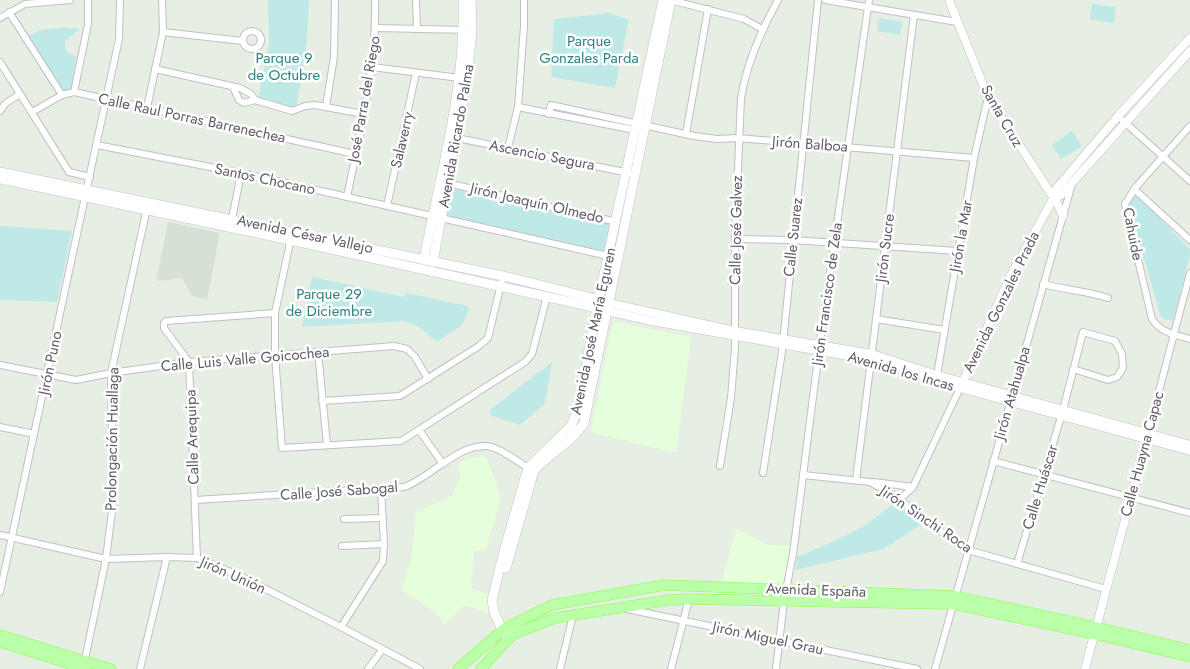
<svg xmlns="http://www.w3.org/2000/svg" width="1190" height="669" viewBox="0 0 1190 669" font-family="Jost,sans-serif">
  <style>
    .commercial { fill: #e4ffd9 }
    .education { fill: #d6e0d3 }
    .green { fill: #bfe9e6 }
    .lines { fill: none; stroke-linecap: round; stroke-linejoin: round }
    .minor-casing { stroke: #c3bec6; stroke-width: 8 }
    .tertiary-casing { stroke: #c3bec6; stroke-width: 9 }
    .secondary-casing { stroke: #c6c0ca; stroke-width: 10 }
    .primary-casing { stroke: #8bfa52; stroke-width: 11 }
    .minor { stroke: #fff; stroke-width: 6 }
    .tertiary { stroke: #fff; stroke-width: 8 }
    .secondary { stroke: #fff; stroke-width: 9 }
    .primary { stroke: #bcffa9; stroke-width: 10 }
    .labels { text-anchor: middle; dominant-baseline: central; stroke-width: 5; stroke-linejoin: round; paint-order: stroke }
    .park-label { font-size: 15px; fill: #2e8282; stroke: #fff }
    .street-label { font-size: 15px; fill: #615c66; stroke: #fff }
  </style>
  <rect width="100%" height="100%" fill="#e7efe4"/>
  <g class="commercial">
    <path d="M613 322 691 337 676 453 591 432Z"/>
    <path d="M486 456 501 498 486 549 474 551 471 588 492 596 487 612 465 605 445 624 435 612 402 590 412 555 416 512 452 496 461 476 458 464 467 459Z"/>
    <path d="M736 529 767 545 790 546 785 582 780 586 722 581Z"/>
  </g>
  <path class="education" d="M168 222 220 233 207 299 192 296 182 278 156 281Z"/>
  <g class="green">
    <path d="M268 0H309C308 37 304 72 296 108L292 109 258 99 269 43Z"/>
    <path d="M1092 4 1116 7 1114 23 1090 20Z"/>
    <path d="M609 13 629 20 615 88 551 77 554 19Z"/>
    <path d="M879 18 902 22 900 35 877 31Z"/>
    <path d="M64 27 80 29 65 41C64 52 68 52 76 57L71 90 61 92 27 36 42 30Z"/>
    <path d="M1072 131 1082 146 1061 159 1052 145Z"/>
    <path d="M452 188 611 225 605 253 447 216Z"/>
    <path d="M1135 193 1190 249V255L1173 321 1163 319 1160 315 1129 205Z"/>
    <path d="M0 226 72 231 57 302 0 300Z"/>
    <path d="M312 277 404 297 406 293 468 306 469 310 462 325 437 342 419 327 405 321 302 327Z"/>
    <path d="M552 362 545 404 520 425 490 415V410Z"/>
    <path d="M894 503 922 524 883 549 796 570 797 556 803 555 849 534 867 524Z"/>
  </g>
  <g class="lines">
    <g class="minor-casing">
      <g id="minor">
        <path d="M416 0 417 29"/>
        <path d="M670 0 744 19 762 29"/>
        <path d="M825 0 957 22"/>
        <path d="M9 12 62 95"/>
        <path d="M0 18 25 4 70 0"/>
        <path d="M376 28 467 30"/>
        <circle cx="252" cy="40" r="9"/>
        <path d="M163 32 243 41"/>
        <path d="M0 62 69 172"/>
        <path d="M372 67 460 78"/>
        <path d="M155 69 240 88 251 94 255 100"/>
        <path d="M233 87 239 100 244 103 255 100 292 111 305 106 315 105 363 114"/>
        <path d="M74 92 88 24V0"/>
        <path d="M326 107 334 57 335 0"/>
        <path d="M518 107 635 130 638 129"/>
        <path d="M147 108 163 32 162 0"/>
        <path d="M0 111 6 103 20 94"/>
        <path d="M32 112 62 95 74 92 355 154"/>
        <path d="M549 114 551 105 694 136 717 139 738 138 974 158"/>
        <path d="M1118 116 1190 181"/>
        <path d="M1190 126 1136 187 1125 204 1152 319C1160 332 1175 335 1190 339"/>
        <path d="M686 134 708 9"/>
        <path d="M452 137 629 173"/>
        <path d="M97 145 241 173 432 216"/>
        <path d="M508 148 518 107 524 26V0"/>
        <path d="M69 172 90 177"/>
        <path d="M447 183 617 222"/>
        <path d="M1134 189 1190 240"/>
        <path d="M347 197C360 133 377 66 375 0"/>
        <path d="M387 206 416 73"/>
        <path d="M441 218 608 256"/>
        <path d="M232 219 241 173"/>
        <path d="M291 238 275 313V355L282 448 401 441 525 362 532 354 547 296"/>
        <path d="M735 239 792 240 958 251"/>
        <path d="M1043 284C1065 290 1087 291 1108 298"/>
        <path d="M876 319 944 330"/>
        <path d="M318 352 327 445"/>
        <path d="M0 365 76 380 111 373 189 362 394 346 407 349 415 357 428 379"/>
        <path d="M937 375 974 158 988 97"/>
        <path d="M322 401 400 396 479 346 488 338 503 276"/>
        <path d="M0 427 34 434"/>
        <path d="M419 430 443 464"/>
        <path d="M1148 433 1190 273"/>
        <path d="M993 461 1190 513"/>
        <path d="M720 466 731 398 735 348V239L741 98C747 62 761 31 778 0"/>
        <path d="M763 473 782 352 818 0"/>
        <path d="M803 475 870 482 898 498 930 524 968 550 1106 589"/>
        <path d="M856 480 914 15"/>
        <path d="M874 482 913 487"/>
        <path d="M900 499 913 487 960 388"/>
        <path d="M195 500 404 487C430 478 458 444 487 446 499 447 517 461 528 468"/>
        <path d="M344 519 383 518"/>
        <path d="M0 535 106 559 167 557 197 558 238 575 341 627 420 669"/>
        <path d="M342 546 384 544"/>
        <path d="M197 558 189 362 164 328V323L166 321 275 313"/>
        <path d="M1017 564 1063 410 1083 332 1115 341 1122 354 1123 368 1117 377 1108 380 1073 369"/>
        <path d="M0 592 119 39 120 0"/>
        <path d="M627 609 917 669"/>
        <path d="M341 627 383 561 384 544 381 488"/>
        <path d="M84 664 106 559 113 503 111 373 147 208"/>
        <path d="M140 669 167 557"/>
        <path d="M368 669 382 650"/>
        <path d="M560 669 573 615"/>
        <path d="M671 669 689 599"/>
        <path d="M776 669 784 601 793 554 819 350 869 0"/>
        <path d="M935 669 1072 184"/>
      </g>
    </g>
    <g class="tertiary-casing">
      <g id="tertiary">
        <path d="M949 0 988 97 1057 203 1063 216"/>
        <path d="M1053 199 1061 195 1190 51"/>
        <path d="M609 303 735 331 872 354 937 375 1190 445"/>
        <path d="M607 311 652 321 871 360 960 388 1190 451"/>
        <path d="M961 386 1010 277 1053 199 1056 189 1118 116 1190 38"/>
        <path d="M1085 669 1148 434"/>
      </g>
    </g>
    <g class="secondary-casing">
      <g id="secondary">
        <path d="M0 172 503 276 604 301"/>
        <path d="M0 179 290 240 602 309"/>
        <path d="M424 260C440 174 466 88 463 0"/>
        <path d="M433 262 467 79 472 30 471 0"/>
        <path d="M506 568 534 471C550 452 570 445 584 423L671 0"/>
        <path d="M506 634 502 629 494 612 492 600 504 551 528 468 571 426 578 409 597 307 663 0"/>
      </g>
    </g>
    <g class="primary-casing">
      <g id="primary">
        <path d="M0 635 111 669"/>
        <path d="M0 642 86 669"/>
        <path d="M458 669 505 628 552 605 664 585 955 596 1096 627 1190 650"/>
        <path d="M481 669 511 636 519 632 555 618 669 600 689 599 953 604 1094 634 1190 657"/>
      </g>
    </g>
    <use href="#minor" class="minor"/>
    <use href="#tertiary" class="tertiary"/>
    <use href="#secondary" class="secondary"/>
    <use href="#primary" class="primary"/>
  </g>
  <g class="labels">
    <g class="park-label">
      <text x="589" y="41">Parque<tspan x="589" dy="17">Gonzales Parda</tspan></text>
      <text x="284" y="58">Parque 9<tspan x="284" dy="17">de Octubre</tspan></text>
      <text x="329" y="294">Parque 29<tspan x="329" dy="17">de Diciembre</tspan></text>
    </g>
    <g class="street-label">
      <text transform="translate(364 99) rotate(-80)">José Parra del Riego</text>
      <text transform="translate(1002 116) rotate(60)">Santa Cruz</text>
      <text transform="translate(192 118) rotate(12)">Calle Raul Porras Barrenechea</text>
      <text transform="translate(456 136) rotate(-80)">Avenida Ricardo Palma</text>
      <text transform="translate(402 140) rotate(-77)">Salaverry</text>
      <text transform="translate(810 144) rotate(4)">Jirón Balboa</text>
      <text transform="translate(542 155) rotate(11)">Ascencio Segura</text>
      <text transform="translate(265 179) rotate(12)">Santos Chocano</text>
      <text transform="translate(537 203) rotate(13)">Jirón Joaquín Olmedo</text>
      <text transform="translate(736 230) rotate(-89)">Calle José Galvez</text>
      <text transform="translate(305 234) rotate(12)">Avenida César Vallejo</text>
      <text transform="translate(1133 234) rotate(79)">Cahuide</text>
      <text transform="translate(961 236) rotate(-80)">Jirón la Mar</text>
      <text transform="translate(793 237) rotate(-84)">Calle Suarez</text>
      <text transform="translate(885 248) rotate(-83)">Jirón Sucre</text>
      <text transform="translate(827 294) rotate(-82)">Jirón Francisco de Zela</text>
      <text transform="translate(1001 302) rotate(-64)">Avenida Gonzales Prada</text>
      <text transform="translate(593 331) rotate(-78)">Avenida José María Eguren</text>
      <text transform="translate(245 359) rotate(-5)">Calle Luis Valle Goicochea</text>
      <text transform="translate(50 363) rotate(-78)">Jirón Puno</text>
      <text transform="translate(901 371) rotate(16)">Avenida los Incas</text>
      <text transform="translate(1012 393) rotate(-74)">Jirón Atahualpa</text>
      <text transform="translate(192 437) rotate(-92)">Calle Arequipa</text>
      <text transform="translate(112 439) rotate(-89)">Prolongación Huallaga</text>
      <text transform="translate(1142 454) rotate(-75)">Calle Huayna Capac</text>
      <text transform="translate(1040 487) rotate(-73)">Calle Huáscar</text>
      <text transform="translate(339 491) rotate(-4)">Calle José Sabogal</text>
      <text transform="translate(926 519) rotate(34)">Jirón Sinchi Roca</text>
      <text transform="translate(233 575) rotate(24)">Jirón Unión</text>
      <text transform="translate(816 590) rotate(2)">Avenida España</text>
      <text transform="translate(768 638) rotate(12)">Jirón Miguel Grau</text>
    </g>
  </g>
</svg>
